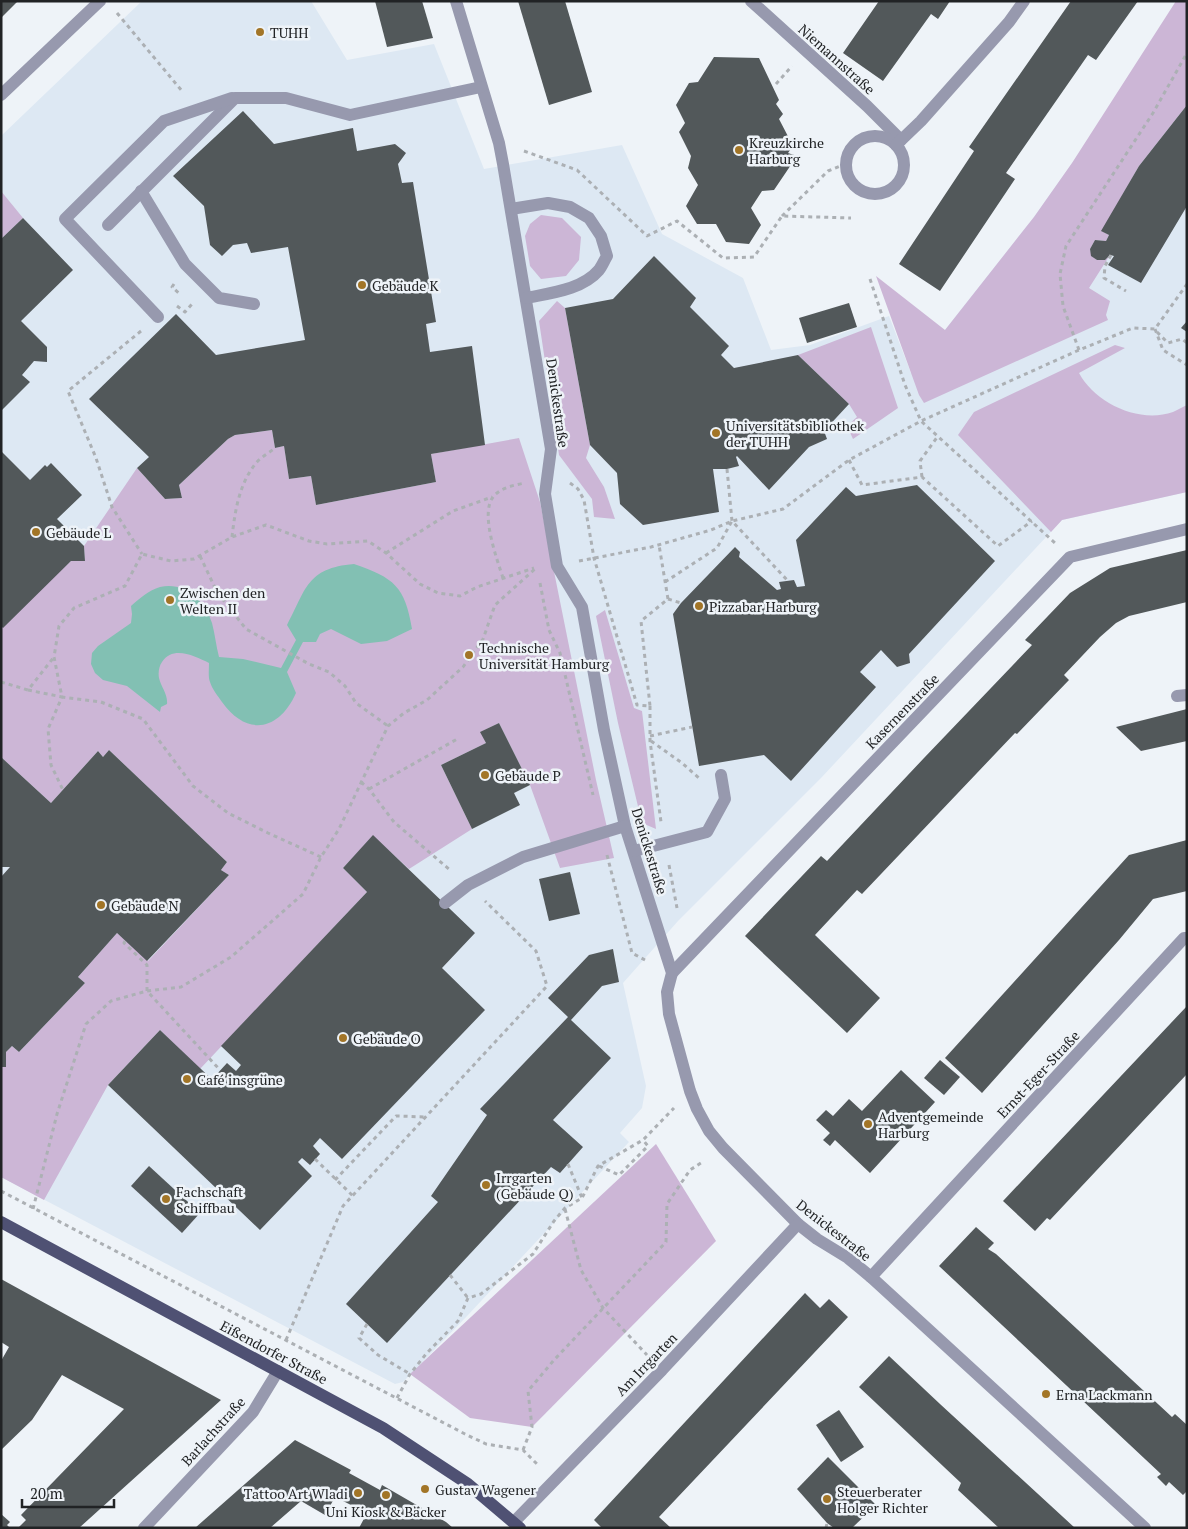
<svg xmlns="http://www.w3.org/2000/svg" width="1188" height="1529" viewBox="0 0 1188 1529" font-family="'PT Serif',serif">
  <style>
    .built { fill: #dde8f3 }
    .green { fill: #ccb6d6 }
    .water { fill: #82c0b3 }
    .building { fill: #52585a }
    .lines { fill: none; stroke-linecap: round; stroke-linejoin: round }
    .path { stroke: #acb0b4; stroke-width: 3; stroke-dasharray: 4 4; stroke-linecap: butt }
    .minor { stroke: #9799ae; stroke-width: 12 }
    .major { stroke: #4f5173; stroke-width: 12 }
    .poi-dot { fill: #a27527; stroke: #eef3f8; stroke-width: 2 }
    .labels { text-anchor: middle; dominant-baseline: central; stroke-width: 5; stroke-linejoin: round; paint-order: stroke }
    .poi-label { font-size: 14px; fill: #212325; stroke: #eef3f8; text-anchor: start }
    .street-label { font-size: 14px; fill: #212325; stroke: #eef3f8 }
  </style>
  <rect width="100%" height="100%" fill="#eef3f8"/>
  <path class="built" d="M142 1H311L347 60 434 44 484 169 622 145 662 234 743 278 771 350 810 345 889 316 911 373 1034 217 1187 1V492L1062 520 821 778 678 921 623 983 646 1086 642 1108 620 1133 629 1142 468 1315 403 1382 395 1384 1 1177V136Z"/>
  <g class="green">
    <path d="M1176 1H1187V105L1139 166 1102 231 1109 235 1106 241 1095 240 1090 249 1092 256 1097 260H1105L1110 255 1089 288 1110 301 1106 315 1108 320 924 403 919 395 876 276 945 330 1034 217 1072 163Z"/>
    <path d="M1 191 23 218 1 239Z"/>
    <path d="M541 215 562 218 581 237 579 260 566 276 541 279 530 266 525 236 530 224Z"/>
    <path d="M557 301 565 308 590 445 586 458 604 487 615 519 594 517 592 499 559 455 539 321Z"/>
    <path d="M871 327 898 408 853 439 847 426 857 417 849 404 798 355Z"/>
    <path d="M1115 345 1125 348 1079 373C1095 403 1139 424 1173 412 1178 410 1182 407 1187 405V492L1062 520 1051 532 958 435 974 412Z"/>
    <path d="M272 430 275 448 284 446 289 479 311 476 316 505 436 482 431 454 519 438 540 502 596 780 614 858 560 868 530 785 499 723 481 732 486 743 441 765 472 829 409 869 373 836 343 868 367 892 200 1069 160 1030 108 1085 44 1200 1 1177V1067L6 1052 12 1046 19 1052 85 983 78 977 117 933 148 961 229 875 221 870 227 862 109 750 103 757 98 751 51 803 1 757V626L71 561H85L84 546 137 468 165 499 182 498 179 485 228 439 235 435Z"/>
    <path d="M605 610 634 708 642 711 656 829 642 823 618 723 596 616Z"/>
    <path d="M656 1144 716 1241 532 1427 470 1418 410 1374Z"/>
  </g>
  <path class="water" d="M354 564C394 578 405 586 412 629L387 641 361 644 331 629 320 634 316 642H303L287 672 296 693C279 731 247 737 222 702 218 696 212 689 210 682 208 677 209 669 209 663 195 656 173 645 162 662 159 666 158 673 159 678 161 687 168 694 167 704L161 707 160 712 127 686 103 680 95 673 91 664 92 653 98 646 131 623 132 614 131 606C139 599 149 590 160 587 184 581 205 600 212 623 215 634 216 646 219 657L243 659 281 668 296 640 287 625C306 590 306 568 354 564Z"/>
  <g class="building">
    <path d="M1 1H18L1 18Z"/>
    <path d="M375 1H422L433 38 387 47Z"/>
    <path d="M518 1H565L592 92 549 105Z"/>
    <path d="M879 1H950L938 19 931 14 883 81 843 53Z"/>
    <path d="M1071 1H1138L1096 60 1088 55 1006 173 1015 179 940 291 899 264 974 151 969 147Z"/>
    <path d="M714 57 759 58 779 100 776 104 783 114 779 119 793 146 788 153 797 156 774 190 762 191 751 208 761 225 749 244 726 242 716 224H697L686 206 698 185 688 168 691 156 679 132 685 123 676 105 689 83 698 82Z"/>
    <path d="M1187 105V206L1141 283 1108 265 1114 256 1110 255 1105 260H1097L1091 256 1090 249 1095 240 1106 241 1109 235 1101 231 1139 166Z"/>
    <path d="M243 111 274 144 353 128 357 151 395 144 406 153 398 164 402 183 413 182 436 322 426 324 430 352 472 346 485 445 431 454 436 482 316 505 311 476 289 479 284 446 275 448 272 430 235 435 228 439 179 485 182 498 165 499 137 468 149 457 89 399 176 314 216 355 305 340 288 247 251 253 247 243 233 245 222 256 210 245 204 206 173 176Z"/>
    <path d="M23 218 73 270 21 321 47 347V362L34 361 22 375 30 382 1 411V239Z"/>
    <path d="M654 256 696 298 690 307 729 346 721 355 734 368 798 355 849 404 824 431 827 439 809 447 769 490 737 456 736 457 739 466 727 469H713L719 512 643 525 620 504 617 473 590 445 565 308 613 299Z"/>
    <path d="M849 303 857 327 807 343 799 318Z"/>
    <path d="M1187 321V332L1181 328Z"/>
    <path d="M1 451 30 480 45 465 47 467 51 463 82 495 57 519 84 546 85 561H71L3 628 1 626Z"/>
    <path d="M917 485 995 561 909 654 910 663 897 667 881 650 860 672 876 687 791 781 764 755 699 766 673 614 681 603 735 547 740 552 739 557 777 590 781 589 779 582 794 580 797 587 805 586 796 540 846 487 856 496Z"/>
    <path d="M1187 550V602L1129 616 1116 623 1100 637 1064 675 1069 680 1017 734 1015 733 862 894 857 890 815 935 880 998 847 1033 745 936 821 856 827 861 924 758 1032 645 1025 640 1070 593 1110 568Z"/>
    <path d="M1187 709V741L1141 751 1116 727Z"/>
    <path d="M499 723 530 785 514 793 520 805 472 829 441 765 486 743 480 732Z"/>
    <path d="M109 750 227 862 221 870 229 875 147 961 117 933 78 977 85 983 19 1052 12 1046 6 1052V1067H1V877L10 867H1V757L51 803 98 751 103 757Z"/>
    <path d="M373 835 475 933 442 968 485 1010 342 1159 320 1138 313 1146 320 1154 310 1165 302 1158 298 1162 312 1176 260 1230 108 1085 160 1030 221 1088 226 1084 216 1075 227 1063 236 1071 241 1065 221 1046 367 892 343 868Z"/>
    <path d="M1187 840V891L1153 899 1119 940 982 1093 945 1058 1129 855Z"/>
    <path d="M570 872 580 914 549 921 539 879Z"/>
    <path d="M613 949 619 982 602 986 571 1020 611 1058 553 1120 583 1147 560 1173 551 1167 387 1343 346 1304 438 1202 431 1196 487 1115 480 1109 568 1017 548 998 589 955Z"/>
    <path d="M1187 1006V1074L1050 1220 1047 1218 1035 1231 1003 1201Z"/>
    <path d="M940 1060 960 1077 944 1095 924 1078Z"/>
    <path d="M901 1070 935 1102 870 1173 835 1140 830 1146 823 1140 830 1133 816 1120 826 1110 833 1116 849 1099 862 1111Z"/>
    <path d="M149 1166 200 1213 182 1233 131 1186Z"/>
    <path d="M976 1227 994 1243 988 1249 996 1254 1172 1417 1175 1414 1187 1425V1491L1183 1495 1169 1482 1166 1486 1157 1477 1161 1474 939 1266Z"/>
    <path d="M1 1279 221 1400 79 1528H18L26 1520 21 1515 124 1409 62 1375 32 1420 1 1450V1361L9 1347 1 1342Z"/>
    <path d="M805 1293 820 1308 829 1299 848 1317 659 1517 671 1528H602L594 1520Z"/>
    <path d="M889 1356 940 1404 1075 1528H999L958 1490 961 1483 859 1387Z"/>
    <path d="M839 1410 864 1447 841 1462 816 1425Z"/>
    <path d="M295 1440 351 1470 349 1473 380 1490 382 1485 446 1522 453 1528H359L367 1513 335 1497 325 1515 301 1501 270 1528H195Z"/>
    <path d="M828 1457 876 1505 852 1528H834L827 1523 797 1489Z"/>
    <path d="M1 1514 10 1522 7 1525 10 1528H1Z"/>
  </g>
  <g class="lines">
    <g class="path">
      <path d="M117 13 182 91"/>
      <path d="M776 84 792 66"/>
      <path d="M524 151 577 170 647 236 677 221 723 258 754 257 782 216 851 218"/>
      <path d="M782 216 828 171 845 164"/>
      <path d="M1111 255 1105 266 1104 278 1126 291"/>
      <path d="M870 279 905 385 921 421 1055 543"/>
      <path d="M174 284 172 287 181 295"/>
      <path d="M177 306 185 312 192 304"/>
      <path d="M1155 329 1163 350 1187 365"/>
      <path d="M141 331 68 391 96 458 112 507 142 554"/>
      <path d="M1157 332 1168 343 1182 339 1187 343"/>
      <path d="M1079 350 1063 306 1060 274 1066 246 1153 113 1187 53"/>
      <path d="M849 460 862 485 922 477 998 546 1032 521"/>
      <path d="M727 469 732 521 788 581"/>
      <path d="M922 477 920 461 938 436"/>
      <path d="M570 483 578 489 584 500 594 558 637 705 650 706 641 621 668 599 659 545"/>
      <path d="M232 537C235 511 239 484 256 463 261 457 269 453 275 448"/>
      <path d="M386 553 453 511 492 497"/>
      <path d="M200 556 217 592 246 629 309 664 329 672 345 686 356 703 388 726"/>
      <path d="M579 561 651 547 711 530 732 521 783 509 849 460 921 421 1079 350 1133 328 1155 329 1187 284"/>
      <path d="M503 578C497 559 480 514 493 497 500 488 514 485 525 483"/>
      <path d="M665 582 717 548 732 521"/>
      <path d="M540 583 549 630 560 653 593 795"/>
      <path d="M668 599 681 603"/>
      <path d="M1 682 28 690 54 657"/>
      <path d="M28 690 62 697 48 729 51 765 63 790"/>
      <path d="M650 706V741L661 822"/>
      <path d="M650 736 692 727"/>
      <path d="M651 741 682 763 699 778"/>
      <path d="M361 782 369 789 394 822 450 870"/>
      <path d="M369 789 459 738"/>
      <path d="M607 855 632 953 645 960"/>
      <path d="M321 857 268 833 228 813 193 786 143 719 101 702 62 697 54 657 59 626 74 608 125 586 142 554 171 561 194 559 232 537 266 525 309 541 327 544 368 541 386 553 420 584 438 593 460 596 477 587 534 568"/>
      <path d="M669 865 677 908"/>
      <path d="M125 941 124 943 147 965V991L220 1070"/>
      <path d="M315 1159 353 1196"/>
      <path d="M568 1164 582 1198"/>
      <path d="M599 1166 619 1175 648 1146 643 1140"/>
      <path d="M335 1180 396 1116 427 1117"/>
      <path d="M1 1191 465 1434 486 1444 523 1450 538 1465"/>
      <path d="M33 1209 57 1114 86 1024 111 1001 147 991 181 987 231 957 303 894 321 857 339 829 388 726 404 713 427 700 463 667 483 639 495 605 536 568"/>
      <path d="M565 1209 581 1270 603 1308 647 1355"/>
      <path d="M450 1275 468 1298"/>
      <path d="M367 1324 359 1338 378 1355 410 1374"/>
      <path d="M286 1340 343 1206 547 986 536 951 485 901"/>
      <path d="M397 1398 410 1374 426 1354 458 1321 468 1298 481 1294 533 1254 554 1221 565 1208 582 1198 598 1166 643 1140 674 1108"/>
      <path d="M523 1450 532 1427 528 1391 554 1360 666 1242 667 1204 690 1170 704 1161"/>
      <path d="M826 1528 827 1523"/>
    </g>
    <g class="minor">
      <path d="M456 1 499 143 503 164 551 449 545 494 557 566 582 607 604 730 625 826 672 973 667 992 669 1014 690 1091 697 1109 709 1131 723 1148 798 1224 817 1239 848 1258 871 1277 1145 1528"/>
      <path d="M751 1 867 106 901 140"/>
      <path d="M1 95 100 1"/>
      <circle cx="875" cy="165" r="29"/>
      <path d="M896 145 921 121 1009 22 1024 1"/>
      <path d="M141 191 185 264 219 298 254 304"/>
      <path d="M511 209 548 203 570 207 589 218 601 236 607 256C604 261 602 266 599 270 582 290 550 293 526 298"/>
      <path d="M108 225 235 98H286L350 115 481 87"/>
      <path d="M158 317 65 219 164 121 232 98"/>
      <path d="M1177 696 1187 695"/>
      <path d="M634 851 707 832 725 799 721 775"/>
      <path d="M445 903 468 885 523 857 625 826"/>
      <path d="M672 973 1070 557 1187 529"/>
      <path d="M871 1277 1184 938H1187"/>
      <path d="M514 1522 662 1370 798 1224"/>
      <path d="M144 1528 253 1412 278 1371"/>
    </g>
    <path class="major" d="M1 1222 383 1428 468 1484 520 1528"/>
  </g>
  <g class="poi-dot">
    <circle cx="260" cy="32" r="5"/>
    <circle cx="739" cy="150" r="5"/>
    <circle cx="362" cy="285" r="5"/>
    <circle cx="716" cy="433" r="5"/>
    <circle cx="36" cy="532" r="5"/>
    <circle cx="170" cy="600" r="5"/>
    <circle cx="699" cy="606" r="5"/>
    <circle cx="469" cy="655" r="5"/>
    <circle cx="485" cy="775" r="5"/>
    <circle cx="101" cy="905" r="5"/>
    <circle cx="343" cy="1038" r="5"/>
    <circle cx="187" cy="1079" r="5"/>
    <circle cx="868" cy="1124" r="5"/>
    <circle cx="486" cy="1185" r="5"/>
    <circle cx="166" cy="1199" r="5"/>
    <circle cx="1046" cy="1394" r="5"/>
    <circle cx="425" cy="1489" r="5"/>
    <circle cx="358" cy="1493" r="5"/>
    <circle cx="386" cy="1495" r="5"/>
    <circle cx="827" cy="1499" r="5"/>
  </g>
  <g class="labels">
    <g class="poi-label">
      <text x="270" y="32">TUHH</text>
      <text x="749" y="142">Kreuzkirche<tspan x="749" dy="16">Harburg</tspan></text>
      <text x="372" y="285">Gebäude K</text>
      <text x="726" y="425">Universitätsbibliothek<tspan x="726" dy="16">der TUHH</tspan></text>
      <text x="46" y="532">Gebäude L</text>
      <text x="180" y="592">Zwischen den<tspan x="180" dy="16">Welten II</tspan></text>
      <text x="709" y="606">Pizzabar Harburg</text>
      <text x="479" y="647">Technische<tspan x="479" dy="16">Universität Hamburg</tspan></text>
      <text x="495" y="775">Gebäude P</text>
      <text x="111" y="905">Gebäude N</text>
      <text x="353" y="1038">Gebäude O</text>
      <text x="197" y="1079">Café insgrüne</text>
      <text x="878" y="1116">Adventgemeinde<tspan x="878" dy="16">Harburg</tspan></text>
      <text x="496" y="1177">Irrgarten<tspan x="496" dy="16">(Gebäude Q)</tspan></text>
      <text x="176" y="1191">Fachschaft<tspan x="176" dy="16">Schiffbau</tspan></text>
      <text x="1056" y="1394">Erna Lackmann</text>
      <text x="435" y="1489">Gustav Wagener</text>
      <text x="837" y="1491">Steuerberater<tspan x="837" dy="16">Holger Richter</tspan></text>
      <text x="348" y="1493" text-anchor="end">Tattoo Art Wladi</text>
      <text x="386" y="1511" text-anchor="middle">Uni Kiosk &amp; Bäcker</text>
    </g>
    <g class="street-label">
      <text transform="translate(837 59) rotate(42)">Niemannstraße</text>
      <text transform="translate(558 403) rotate(82)">Denickestraße</text>
      <text transform="translate(902 711) rotate(-46)">Kasernenstraße</text>
      <text transform="translate(650 851) rotate(73)">Denickestraße</text>
      <text transform="translate(1038 1074) rotate(-47)">Ernst-Eger-Straße</text>
      <text transform="translate(834 1230) rotate(38)">Denickestraße</text>
      <text transform="translate(274 1352) rotate(28)">Eißendorfer Straße</text>
      <text transform="translate(646 1364) rotate(-46)">Am Irrgarten</text>
      <text transform="translate(213 1431) rotate(-48)">Barlachstraße</text>
    </g>
  </g>
  <rect width="1188" height="1529" fill="none" stroke="#212325" stroke-width="5"/>
  <path d="M22 1499v8h92v-8" fill="none" stroke="#212325" stroke-width="2.5"/>
  <text x="30" y="1499" font-size="15" fill="#212325" stroke="#eef3f8" stroke-width="4" paint-order="stroke">20 m</text>
</svg>
